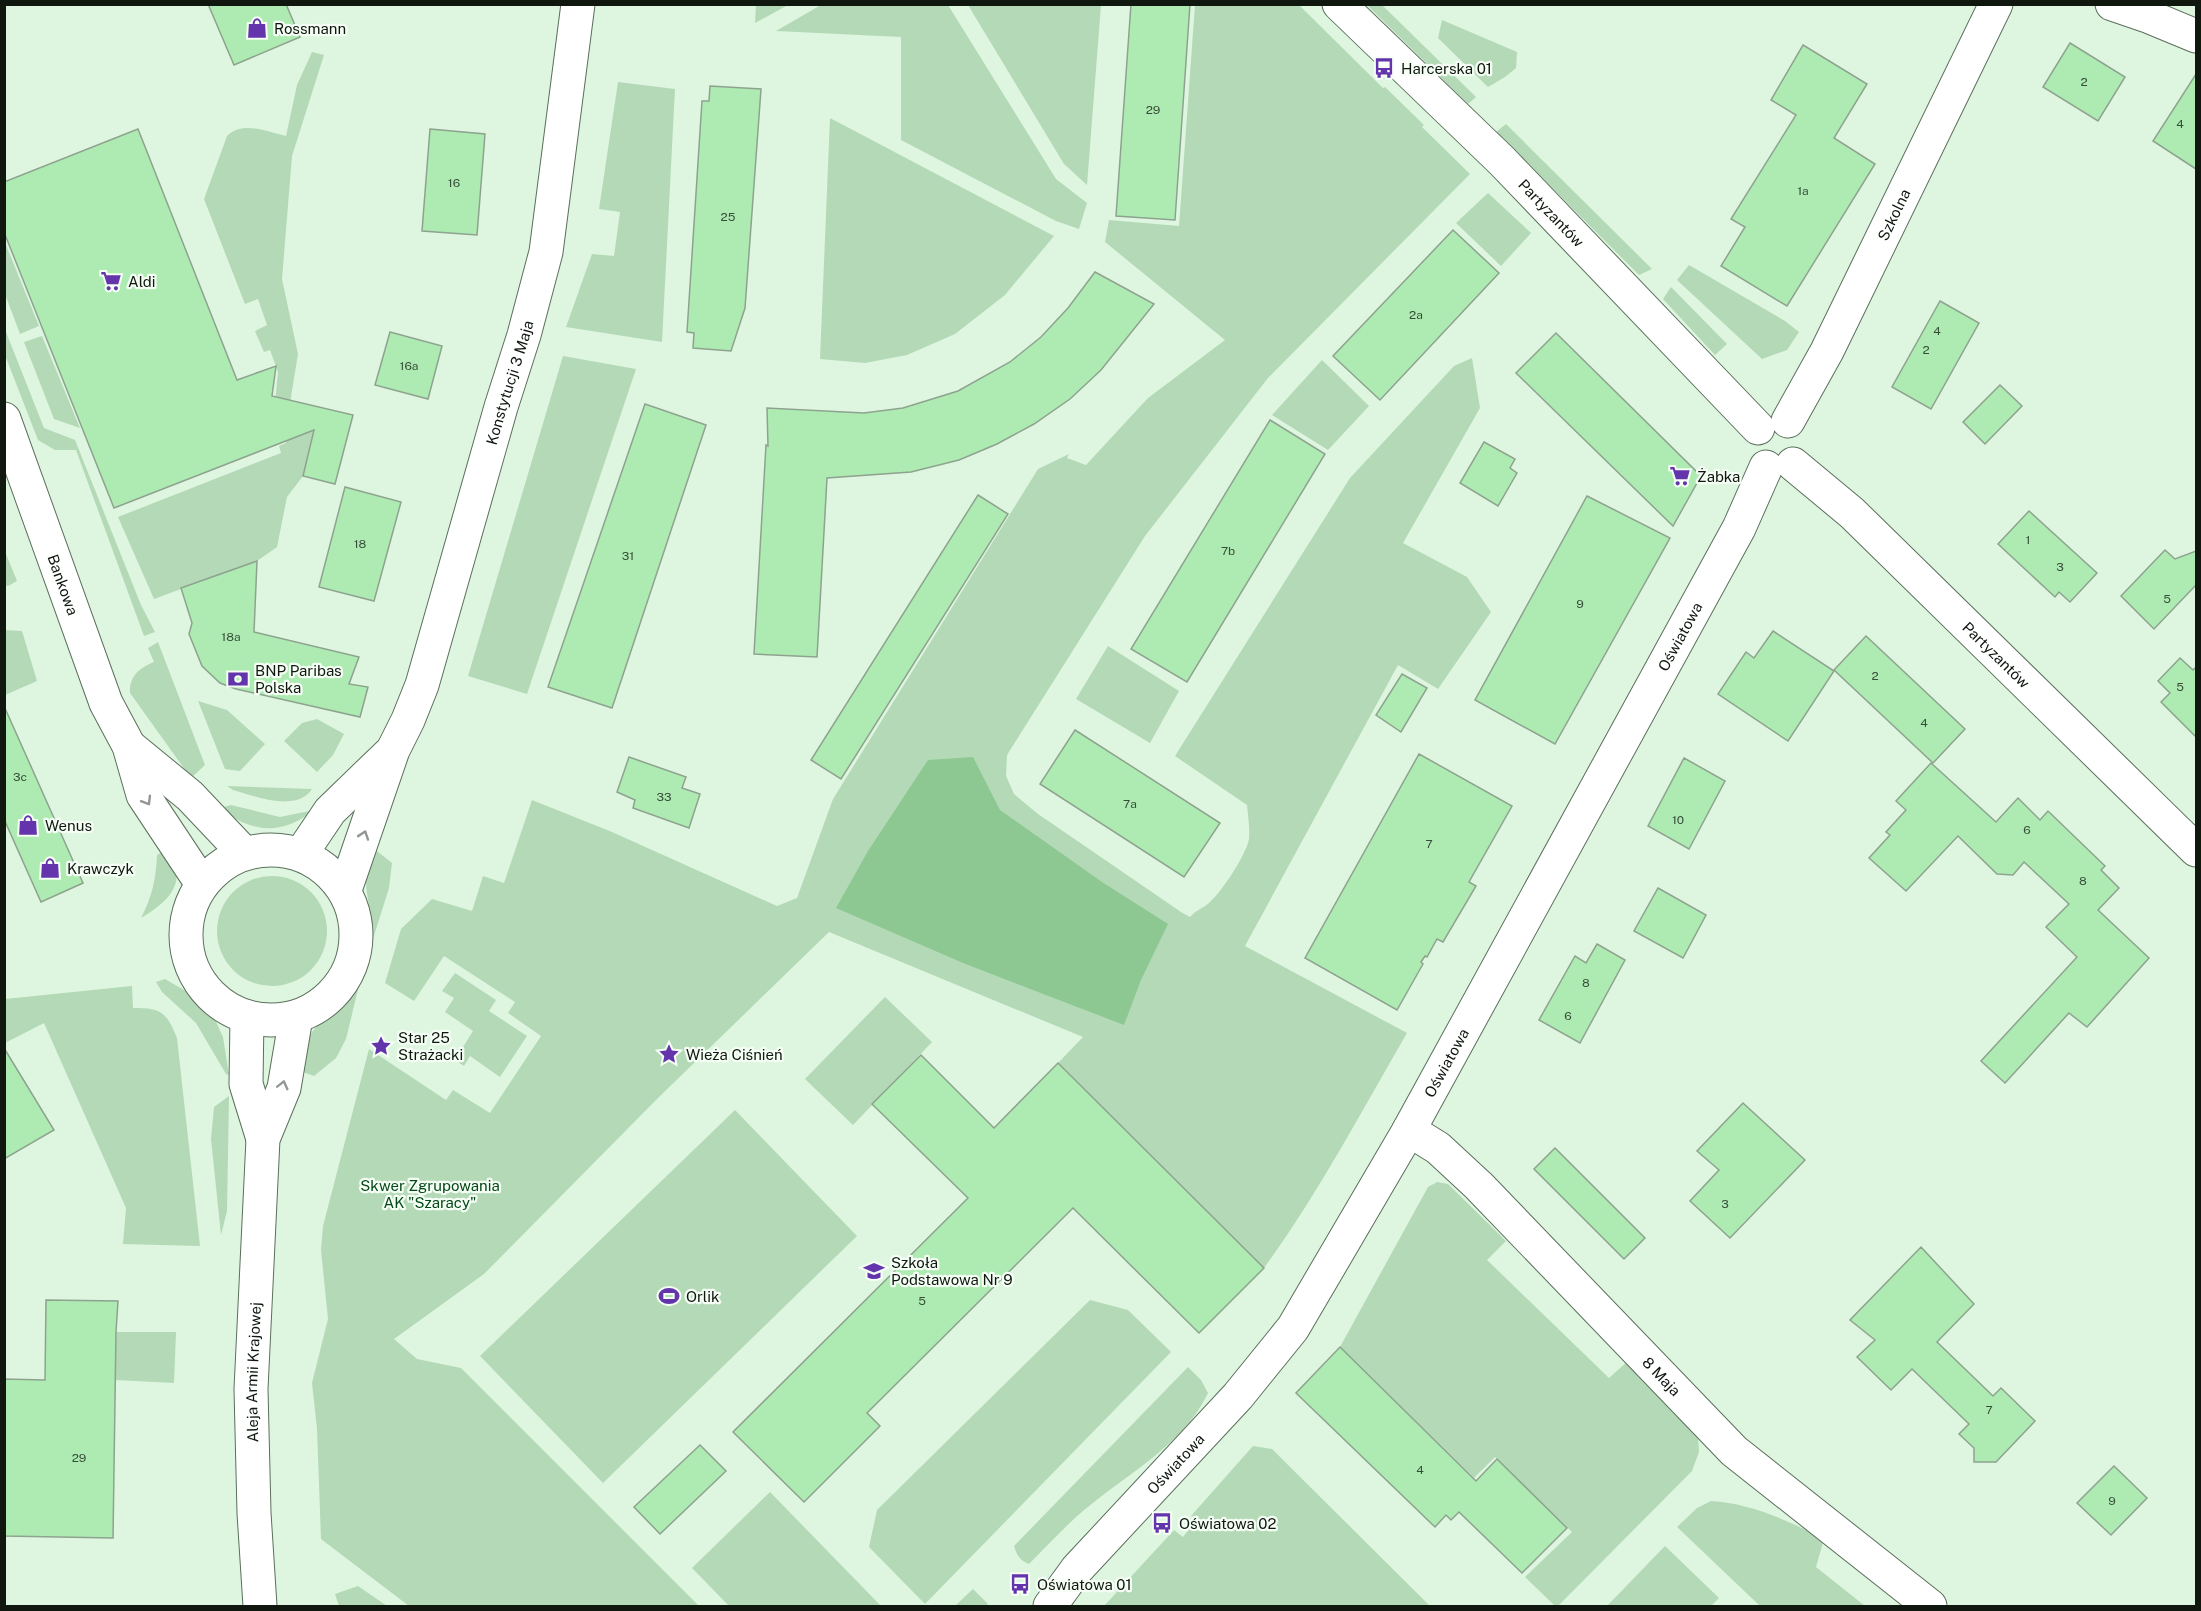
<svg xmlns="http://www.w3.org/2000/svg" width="2201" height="1611" viewBox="0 0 2201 1611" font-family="'Public Sans',sans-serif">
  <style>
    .green { fill: #b4d9b7 }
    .forest { fill: #8dc892 }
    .building { fill: #aeebb2; stroke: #8ea38f; stroke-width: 1.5 }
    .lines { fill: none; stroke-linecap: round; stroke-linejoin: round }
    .minor-casing { stroke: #5b6f5c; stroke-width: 35 }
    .tertiary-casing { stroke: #5b6f5c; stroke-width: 35 }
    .minor { stroke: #fff; stroke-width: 33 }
    .tertiary { stroke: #fff; stroke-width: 33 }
    .oneway { stroke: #939793 }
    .labels { text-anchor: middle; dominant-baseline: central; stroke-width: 4.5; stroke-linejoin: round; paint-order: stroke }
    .number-label { font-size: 12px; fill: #374c38 }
    .poi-label { font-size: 15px; fill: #0f170f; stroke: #f5fef5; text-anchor: start }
    .street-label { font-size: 15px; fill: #0f170f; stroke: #f5fef5 }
    .park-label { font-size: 15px; fill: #034816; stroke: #f5fef5 }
  </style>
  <rect width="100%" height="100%" fill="#def6df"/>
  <g class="green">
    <path d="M756 4H788V5L755 23Z"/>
    <path d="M821 5H948L1056 179 1087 203 1079 229 1056 221 901 140V37L776 31Z"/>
    <path d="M968 5H1101L1087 185 1064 164Z"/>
    <path d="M1195 5H1299L1383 88 1385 87 1424 125 1422 127 1470 174 1268 378 1145 536 1007 755 1006 776 1014 794 1038 814 1181 912 1190 917C1196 910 1202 909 1209 903 1221 893 1246 855 1249 839 1250 829 1248 816 1247 805L1175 756 1350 478 1454 366 1472 358 1480 408 1403 543 1467 577 1491 612 1438 689 1398 665 1245 946 1407 1033C1361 1112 1318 1194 1264 1268L1058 1063 1083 1037 829 932 658 1098 484 1274 394 1339 417 1359 461 1368 699 1606H409L321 1539 317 1429 312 1383 328 1319 321 1250 323 1226 369 1049 446 1100 453 1090 490 1113 541 1036 508 1013 515 1002 444 956 414 1001 385 983 401 929 432 899 472 911 483 876 504 883 532 800 612 832 777 906 797 898 833 799 1038 469 1069 454 1067 458 1086 465 1148 398 1225 340 1105 242 1109 220 1179 226Z"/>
    <path d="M1367 5H1382L1476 97 1468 104Z"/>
    <path d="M1442 20 1517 52 1516 68 1505 77 1488 87 1438 38Z"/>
    <path d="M312 52 324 55 292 156 282 279 298 354 290 403 319 407 303 476 287 497 277 547 257 561 154 599 118 517 281 453 279 446 286 443 274 414 278 372 270 350 264 352 255 331 267 325 258 299 245 304 204 199 227 136C242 120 267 132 286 136L297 85Z"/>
    <path d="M618 82 675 89 662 342 566 327 592 254 614 256 620 212 599 209Z"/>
    <path d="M830 118 1054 236 1005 295 955 334 907 355 865 363 820 359Z"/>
    <path d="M1506 124 1652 269 1639 275 1496 132Z"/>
    <path d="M1488 193 1531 233 1501 266 1456 223Z"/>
    <path d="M6 245 39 326 20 334 5 294 4 246Z"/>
    <path d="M1689 265 1785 321 1799 332 1787 350 1762 359 1677 280Z"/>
    <path d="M1671 287 1727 344 1715 355 1663 299Z"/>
    <path d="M4 327 44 428 75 440 141 605 155 632 144 636 76 450H55L38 440 5 355Z"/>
    <path d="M42 336 80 428 54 419 24 342Z"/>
    <path d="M563 356 636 369 527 694 468 676Z"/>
    <path d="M1322 360 1369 406 1328 450 1272 415Z"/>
    <path d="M4 549 17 581 8 586 5 585Z"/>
    <path d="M5 630 22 631 37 681 5 695Z"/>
    <path d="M158 642 205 765 191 778 130 693C129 677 139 668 154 662L148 648Z"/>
    <path d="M1108 646 1179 691 1150 743 1076 699Z"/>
    <path d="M198 701 227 710 265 744 240 771 225 769Z"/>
    <path d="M317 719 344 734 333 755 317 772 284 741 302 723Z"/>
    <path d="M227 786 312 789C296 813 255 796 233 790Z"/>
    <path d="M231 805 280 817 314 810C282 836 251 833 220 808Z"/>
    <path d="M373 848 392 863 389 888 372 942C371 932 371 922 370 913 367 890 361 871 373 848Z"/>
    <path d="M165 850C168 855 173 861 175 866 183 891 159 907 141 918 152 897 156 879 157 855Z"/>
    <circle cx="272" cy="931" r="55"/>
    <path d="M455 973 496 1000 489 1011 527 1036 500 1077 470 1056 464 1066 455 1060 473 1031 445 1012 454 998 442 991Z"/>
    <path d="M361 977 346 1039 336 1058 314 1076 300 1071 306 1045 312 1032Z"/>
    <path d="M165 979 208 1004 223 1037 229 1075 226 1074 196 1023 162 992 156 982Z"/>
    <path d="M132 986 133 1008C161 1007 167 1013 177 1038L200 1246 123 1244 126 1208 44 1023 5 1043V999Z"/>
    <path d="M885 997 932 1042 853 1125 805 1079Z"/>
    <path d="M229 1096 227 1211 221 1235 211 1139 214 1107Z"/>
    <path d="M735 1110 857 1236 603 1483 480 1356Z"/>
    <path d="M1437 1182 1448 1184 1506 1241 1487 1260 1609 1378 1628 1361 1698 1434 1699 1452 1692 1471 1558 1606H1555L1525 1577 1572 1532 1495 1457 1474 1478 1340 1347 1428 1187Z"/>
    <path d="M1090 1300 1128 1310 1171 1352 925 1604 869 1547 877 1510Z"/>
    <path d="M116 1332H176L174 1383 115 1380Z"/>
    <path d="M1188 1367 1201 1380 1208 1393C1183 1447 1118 1479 1075 1518 1059 1533 1044 1549 1029 1564 1020 1560 1017 1556 1014 1546Z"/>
    <path d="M1253 1446 1272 1449 1430 1606H1104L1174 1530 1183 1537 1198 1518 1191 1516Z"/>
    <path d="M770 1492 881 1606H729L692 1568Z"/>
    <path d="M1711 1501C1750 1503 1789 1521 1824 1539L1816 1567 1865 1606H1760L1677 1527 1697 1508Z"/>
    <path d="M1665 1546 1719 1598 1711 1606H1607Z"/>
    <path d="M358 1586 387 1606H339L335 1594Z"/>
    <path d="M973 1589 988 1604 986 1606H955Z"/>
  </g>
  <path class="forest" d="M973 757 1000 810 1102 882 1168 924 1141 980 1124 1025 963 963 836 908 868 851 928 760Z"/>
  <g class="building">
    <path d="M208 4H286L300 37 234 65Z"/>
    <path d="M1131 4H1190L1175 220 1116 216Z"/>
    <path d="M2070 43 2125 77 2098 121 2043 87Z"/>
    <path d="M1803 45 1867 84 1834 138 1875 164 1787 306 1721 266 1745 227 1731 219 1796 115 1771 100Z"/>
    <path d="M2196 74V169L2153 141Z"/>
    <path d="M710 86 761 89 745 308 731 351 693 348 694 333 687 332 702 101H709Z"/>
    <path d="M138 129 237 380 276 366 272 396 353 415 335 484 303 476 314 430 114 508 4 232V182Z"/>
    <path d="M430 129 485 134 477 235 422 231Z"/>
    <path d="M1453 230 1499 273 1380 400 1333 356Z"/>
    <path d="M1095 272 1154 304 1101 370 1070 399 1034 424 997 444 959 460 911 472 827 478 817 657 754 654 766 445 768 446 767 408 864 413 903 408 958 391 1010 362 1041 337 1068 308Z"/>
    <path d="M1940 301 1979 323 1931 409 1892 387Z"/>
    <path d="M390 332 442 346 428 399 375 385Z"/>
    <path d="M1556 333 1701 476 1673 526 1516 373Z"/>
    <path d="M2000 385 2022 406 1985 444 1963 422Z"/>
    <path d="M645 404 706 425 612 708 548 687Z"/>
    <path d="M1270 420 1325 454 1187 682 1131 649Z"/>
    <path d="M1484 442 1515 459 1510 468 1517 473 1498 506 1460 483Z"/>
    <path d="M345 487 401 502 374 601 319 587Z"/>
    <path d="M978 495 1008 514 841 779 811 760Z"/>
    <path d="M1587 496 1670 538 1555 744 1475 700Z"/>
    <path d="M2029 511 2097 573 2070 602 2059 592 2055 597 1998 544Z"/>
    <path d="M2165 550 2175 559 2196 551V585L2154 629 2121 596Z"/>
    <path d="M257 561 254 632 359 657 349 684 368 687 360 717 236 689 220 683 202 666 189 634 192 623 181 588Z"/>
    <path d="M1773 631 1834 671 1788 741 1718 694 1746 652 1754 658Z"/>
    <path d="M1866 636 1965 729 1933 763 1834 670Z"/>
    <path d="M2180 658 2193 670 2196 667V737L2161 702 2170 693 2158 681Z"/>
    <path d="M1402 674 1427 688 1401 732 1376 715Z"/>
    <path d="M4 706 83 883 41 902 4 819Z"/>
    <path d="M1075 730 1220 823 1184 877 1040 784Z"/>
    <path d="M1419 754 1512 806 1469 882 1476 886 1443 942 1437 939 1427 957 1425 956 1421 962 1423 964 1397 1010 1305 958Z"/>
    <path d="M629 757 686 777 682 788 700 794 689 828 633 808 635 800 617 792Z"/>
    <path d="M1684 758 1725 781 1689 849 1648 826Z"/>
    <path d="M1931 763 1996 822 2018 798 2040 820 2048 811 2105 866 2101 870 2119 888 2098 910 2149 958 2087 1027 2069 1013 2005 1083 1981 1061 2077 957 2046 927 2069 904 2024 862 2013 875 1997 874 1958 836 1906 891 1869 858 1890 835 1886 832 1906 810 1896 801Z"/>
    <path d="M1658 888 1706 915 1683 958 1634 931Z"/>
    <path d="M1597 944 1625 960 1580 1043 1539 1020 1575 956 1586 963Z"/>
    <path d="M4 1048 54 1130 4 1159Z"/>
    <path d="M921 1055 994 1128 1058 1063 1264 1268 1199 1333 1073 1208 867 1413 880 1426 804 1502 733 1432 968 1198 872 1104Z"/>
    <path d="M1743 1103 1805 1160 1730 1238 1690 1201 1719 1170 1697 1151Z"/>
    <path d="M1555 1148 1645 1238 1624 1259 1534 1169Z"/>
    <path d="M1921 1247 1974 1304 1937 1342 1993 1396 2001 1388 2035 1421 1996 1462H1974V1448L1959 1434 1969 1424 1912 1369 1891 1390 1857 1357 1875 1340 1850 1320Z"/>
    <path d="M46 1300 118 1301 116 1332 113 1538 4 1536V1379L45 1380Z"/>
    <path d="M1340 1347 1476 1481 1497 1459 1567 1528 1522 1573 1459 1512 1451 1520 1446 1515 1435 1527 1296 1393Z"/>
    <path d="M700 1445 726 1471 660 1534 634 1507Z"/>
    <path d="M2114 1466 2147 1498 2111 1535 2077 1503Z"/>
  </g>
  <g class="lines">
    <g class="minor-casing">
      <g id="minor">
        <path d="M2112 4 2150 17 2196 36"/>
        <path id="s1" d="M1409 1130 1438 1148 1479 1186 1734 1451 1930 1606"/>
      </g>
    </g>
    <g class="tertiary-casing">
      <g id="tertiary">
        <path id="s2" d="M1339 4 1502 161 1758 428"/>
        <path id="s3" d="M4 419 106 703 129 746 143 795 202 884"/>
        <path id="s4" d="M1788 421 1827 351 1996 4"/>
        <path id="s5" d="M1793 464 1852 513 2196 850"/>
        <path d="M129 746 190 796 244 853"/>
        <circle cx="271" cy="935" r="85"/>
        <path d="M301 854 330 811 389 754"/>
        <path id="s6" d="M345 890 393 750 408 720 422 685 501 407 524 335 546 252 578 4"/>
        <path d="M247 1017 246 1084 263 1139"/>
        <path id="s7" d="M260 1606 254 1513 251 1389 263 1139 284 1088 296 1017"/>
        <path id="s8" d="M1050 1606 1077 1569 1238 1396 1293 1328 1409 1130 1739 528 1766 467"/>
      </g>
    </g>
    <use href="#minor" class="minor"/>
    <use href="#tertiary" class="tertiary"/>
  </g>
  <defs><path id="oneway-chevron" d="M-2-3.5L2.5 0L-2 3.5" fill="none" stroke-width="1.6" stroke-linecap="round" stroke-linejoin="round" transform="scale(1.5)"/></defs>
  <g class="oneway">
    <use href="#oneway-chevron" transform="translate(147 801) rotate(59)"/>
    <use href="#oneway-chevron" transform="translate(364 835) rotate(-71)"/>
    <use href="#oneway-chevron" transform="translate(283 1085) rotate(-76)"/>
  </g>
  <defs>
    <g id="shop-bare" transform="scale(1.62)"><path d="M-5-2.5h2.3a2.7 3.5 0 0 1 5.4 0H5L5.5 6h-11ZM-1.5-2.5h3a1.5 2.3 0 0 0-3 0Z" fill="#6434ac" stroke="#f5fef5" stroke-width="2.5" paint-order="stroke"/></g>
    <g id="bus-bare" transform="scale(1.62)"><path d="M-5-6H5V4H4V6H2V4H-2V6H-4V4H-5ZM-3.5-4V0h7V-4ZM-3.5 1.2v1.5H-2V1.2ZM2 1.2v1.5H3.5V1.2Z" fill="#6434ac" stroke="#f5fef5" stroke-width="2.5" paint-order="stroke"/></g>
    <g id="supermarket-bare" transform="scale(1.62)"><path d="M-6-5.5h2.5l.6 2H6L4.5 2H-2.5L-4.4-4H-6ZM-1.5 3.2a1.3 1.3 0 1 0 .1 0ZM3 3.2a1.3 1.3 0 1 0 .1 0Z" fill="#6434ac" stroke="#f5fef5" stroke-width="2.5" paint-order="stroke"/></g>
    <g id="bank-bare" transform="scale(1.62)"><path d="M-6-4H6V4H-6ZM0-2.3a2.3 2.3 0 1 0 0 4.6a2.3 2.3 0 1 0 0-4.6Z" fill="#6434ac" stroke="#f5fef5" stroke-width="2.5" paint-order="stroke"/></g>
    <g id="sight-bare" transform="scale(1.62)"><path d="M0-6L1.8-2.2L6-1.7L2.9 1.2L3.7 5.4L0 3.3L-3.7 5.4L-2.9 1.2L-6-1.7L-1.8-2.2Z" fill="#6434ac" stroke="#f5fef5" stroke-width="2.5" paint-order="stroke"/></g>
    <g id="school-bare" transform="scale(1.62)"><path d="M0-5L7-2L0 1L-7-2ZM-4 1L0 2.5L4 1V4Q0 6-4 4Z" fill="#6434ac" stroke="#f5fef5" stroke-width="2.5" paint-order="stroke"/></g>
    <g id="stadium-bare" transform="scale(1.62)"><path d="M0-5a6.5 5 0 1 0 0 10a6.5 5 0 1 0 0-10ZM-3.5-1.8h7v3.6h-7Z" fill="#6434ac" stroke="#f5fef5" stroke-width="2.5" paint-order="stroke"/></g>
  </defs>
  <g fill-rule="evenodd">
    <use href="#shop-bare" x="257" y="28"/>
    <use href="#bus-bare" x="1384" y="68"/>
    <use href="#supermarket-bare" x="111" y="281"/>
    <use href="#supermarket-bare" x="1680" y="476"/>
    <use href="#bank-bare" x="238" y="679"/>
    <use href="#shop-bare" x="28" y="825"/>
    <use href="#shop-bare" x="50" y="868"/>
    <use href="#sight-bare" x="381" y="1046"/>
    <use href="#sight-bare" x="669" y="1054"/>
    <use href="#school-bare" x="874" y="1271"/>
    <use href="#stadium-bare" x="669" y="1296"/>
    <use href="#bus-bare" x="1162" y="1523"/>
    <use href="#bus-bare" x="1020" y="1584"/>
  </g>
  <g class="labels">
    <g class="number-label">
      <text x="2084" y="82">2</text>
      <text x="1153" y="110">29</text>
      <text x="2180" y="124">4</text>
      <text x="454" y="183">16</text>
      <text x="1803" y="191">1a</text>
      <text x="728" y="217">25</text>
      <text x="1416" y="315">2a</text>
      <text x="1937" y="331">4</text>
      <text x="1926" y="350">2</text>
      <text x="409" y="366">16a</text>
      <text x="2028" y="540">1</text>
      <text x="360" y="544">18</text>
      <text x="1228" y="551">7b</text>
      <text x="628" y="556">31</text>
      <text x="2060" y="567">3</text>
      <text x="2167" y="599">5</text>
      <text x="1580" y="604">9</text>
      <text x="231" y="637">18a</text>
      <text x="1875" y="676">2</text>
      <text x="2180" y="687">5</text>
      <text x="1924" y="723">4</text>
      <text x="20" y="777">3c</text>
      <text x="664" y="797">33</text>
      <text x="1130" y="804">7a</text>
      <text x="1678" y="820">10</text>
      <text x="2027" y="830">6</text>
      <text x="1429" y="844">7</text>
      <text x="2083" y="881">8</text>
      <text x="1586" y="983">8</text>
      <text x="1568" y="1016">6</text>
      <text x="1725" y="1204">3</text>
      <text x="922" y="1301">5</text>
      <text x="1989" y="1410">7</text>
      <text x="79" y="1458">29</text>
      <text x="1420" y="1470">4</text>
      <text x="2112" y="1501">9</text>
    </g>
    <g class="poi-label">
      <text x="274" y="28">Rossmann</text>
      <text x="1401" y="68">Harcerska 01</text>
      <text x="128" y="281">Aldi</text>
      <text x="1697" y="476">Żabka</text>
      <text x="255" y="670">BNP Paribas<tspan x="255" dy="17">Polska</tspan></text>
      <text x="45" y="825">Wenus</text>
      <text x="67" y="868">Krawczyk</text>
      <text x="398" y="1037">Star 25<tspan x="398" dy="17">Strażacki</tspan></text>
      <text x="686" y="1054">Wieża Ciśnień</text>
      <text x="891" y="1262">Szkoła<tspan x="891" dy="17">Podstawowa Nr 9</tspan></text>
      <text x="686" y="1296">Orlik</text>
      <text x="1179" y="1523">Oświatowa 02</text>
      <text x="1037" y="1584">Oświatowa 01</text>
    </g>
    <g class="street-label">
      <text stroke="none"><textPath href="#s2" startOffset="298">Partyzantów</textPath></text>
      <text stroke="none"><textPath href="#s4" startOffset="232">Szkolna</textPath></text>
      <text stroke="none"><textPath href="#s6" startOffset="534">Konstytucji 3 Maja</textPath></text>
      <text stroke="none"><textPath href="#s3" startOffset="176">Bankowa</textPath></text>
      <text stroke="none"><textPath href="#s8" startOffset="1162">Oświatowa</textPath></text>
      <text stroke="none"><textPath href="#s5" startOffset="279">Partyzantów</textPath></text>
      <text stroke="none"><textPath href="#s8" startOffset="676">Oświatowa</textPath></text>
      <text stroke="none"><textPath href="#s7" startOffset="234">Aleja Armii Krajowej</textPath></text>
      <text stroke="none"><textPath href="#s1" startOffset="354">8 Maja</textPath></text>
      <text stroke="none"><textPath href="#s8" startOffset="190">Oświatowa</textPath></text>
    </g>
    <g class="park-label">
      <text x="430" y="1185">Skwer Zgrupowania<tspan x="430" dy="17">AK "Szaracy"</tspan></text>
    </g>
  </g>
  <rect width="2201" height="1611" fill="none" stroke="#0f170f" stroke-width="12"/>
</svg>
